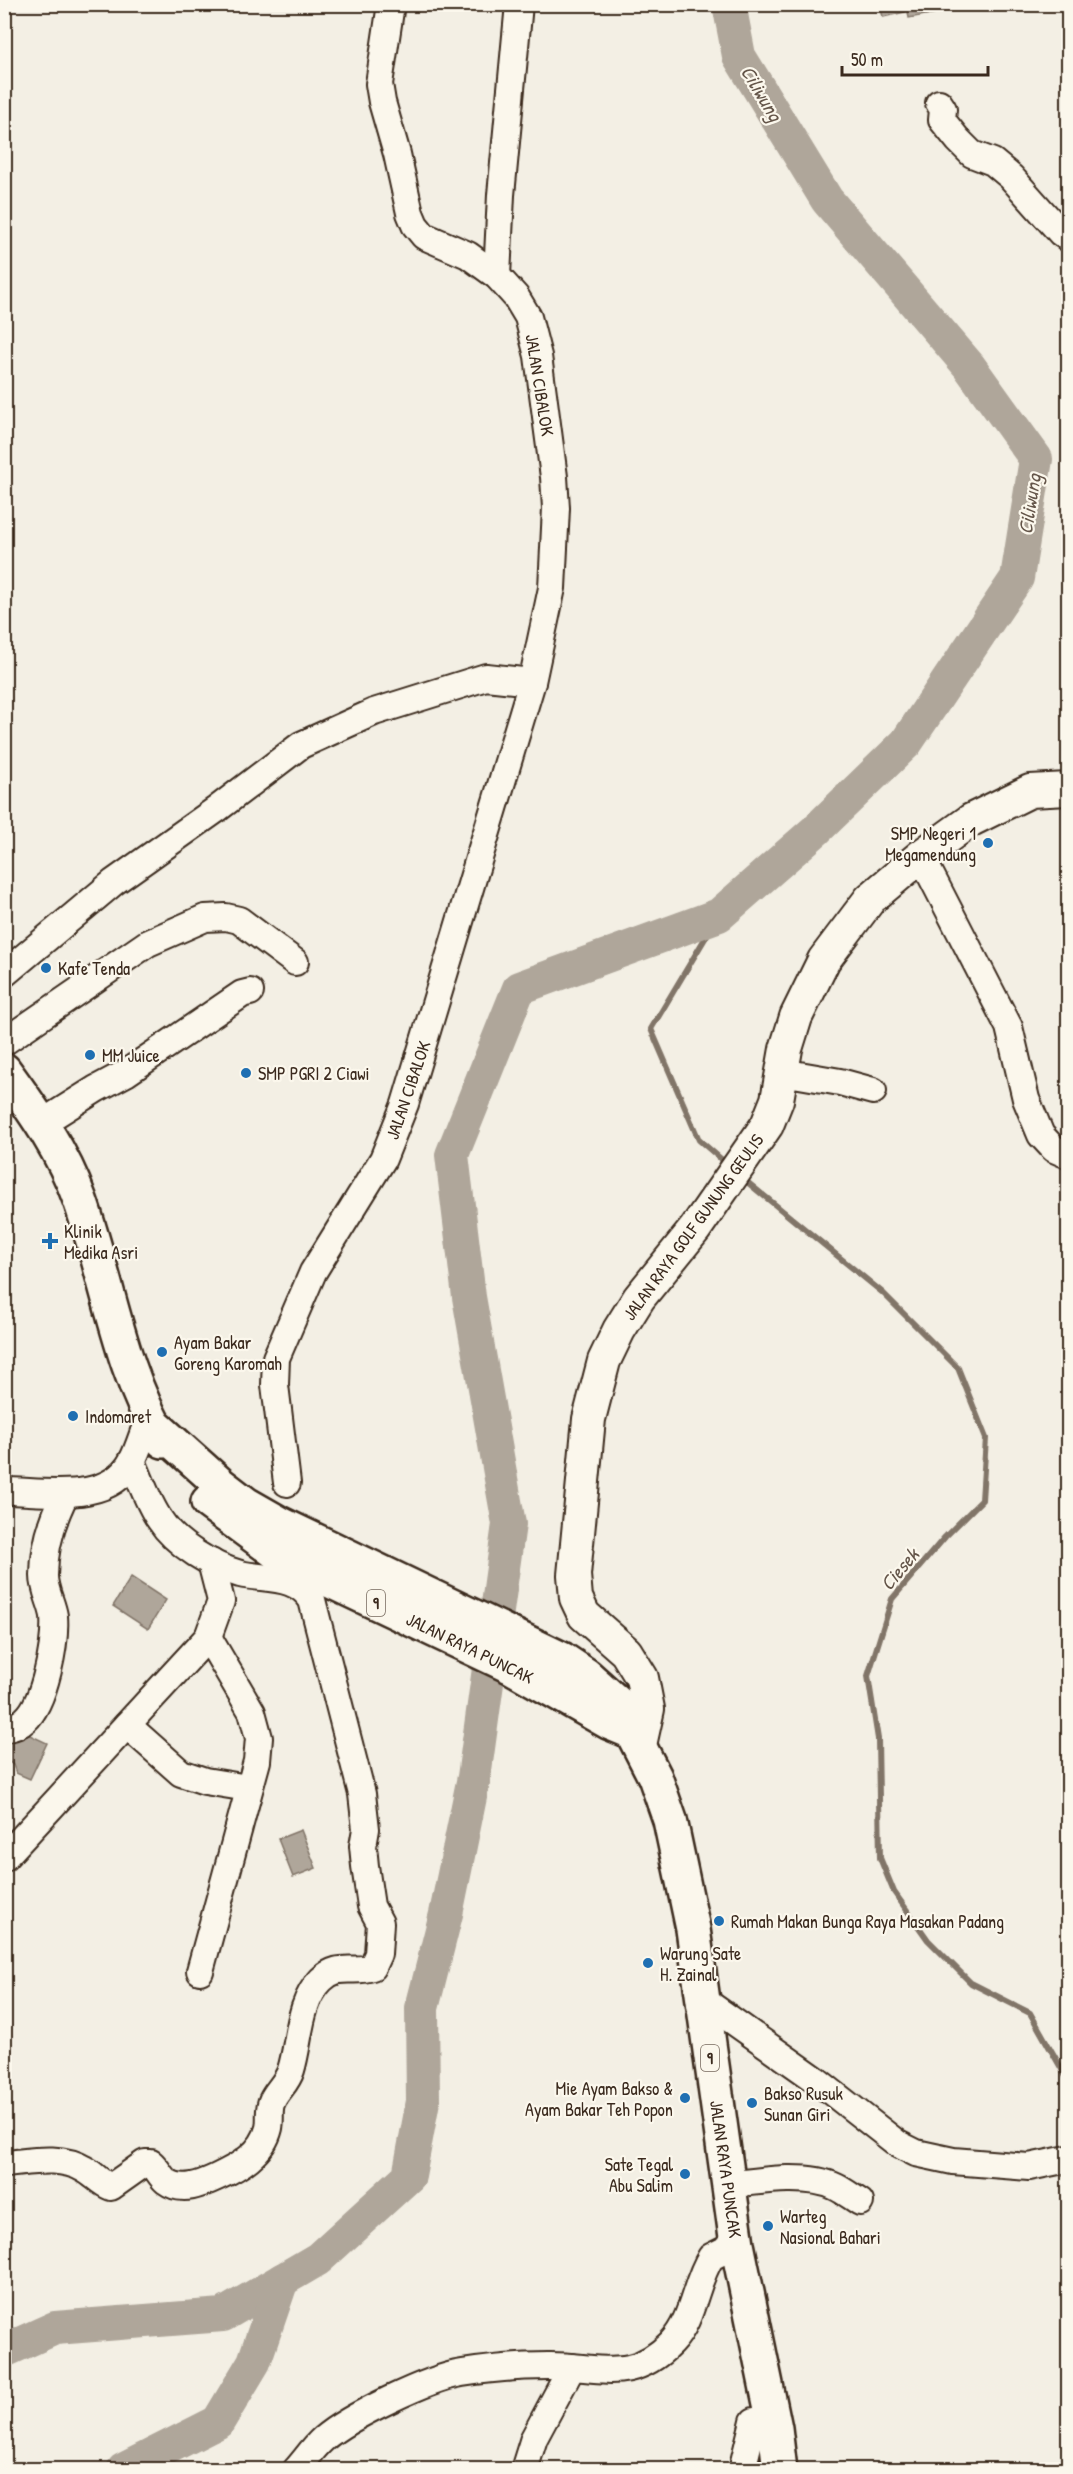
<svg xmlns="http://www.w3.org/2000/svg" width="1073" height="2474" viewBox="0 0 1073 2474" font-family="'Patrick Hand',sans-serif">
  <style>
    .water { fill: #afa69a; stroke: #817468; stroke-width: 1.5 }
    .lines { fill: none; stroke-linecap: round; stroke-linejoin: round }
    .stream { stroke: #817468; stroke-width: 6 }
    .river { stroke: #afa69a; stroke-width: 34 }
    .minor-casing { stroke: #3b2a1e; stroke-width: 30 }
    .major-casing { stroke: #3b2a1e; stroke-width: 36 }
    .highway-casing { stroke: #3b2a1e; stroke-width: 38 }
    .minor { stroke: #fbf7ec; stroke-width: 26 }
    .major { stroke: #fbf7ec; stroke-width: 32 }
    .highway { stroke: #fbf7ec; stroke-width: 33 }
    .poi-dot { fill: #1f6fb2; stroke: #fbf7ec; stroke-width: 2 }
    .labels { text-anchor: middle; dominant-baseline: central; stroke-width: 4.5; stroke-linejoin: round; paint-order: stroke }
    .shield { fill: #fbf7ec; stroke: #75685c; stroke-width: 1.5 }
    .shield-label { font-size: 16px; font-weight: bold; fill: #3b2a1e }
    .street-label { font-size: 18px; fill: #3b2a1e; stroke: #fbf7ec }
    .poi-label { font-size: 18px; fill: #3b2a1e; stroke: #fbf7ec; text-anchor: start }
    .water-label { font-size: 20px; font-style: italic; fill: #645549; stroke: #fbf7ec }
  </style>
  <rect width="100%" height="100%" fill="#f3efe4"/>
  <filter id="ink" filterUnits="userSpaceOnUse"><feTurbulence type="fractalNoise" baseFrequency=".0167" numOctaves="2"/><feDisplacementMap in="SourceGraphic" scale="12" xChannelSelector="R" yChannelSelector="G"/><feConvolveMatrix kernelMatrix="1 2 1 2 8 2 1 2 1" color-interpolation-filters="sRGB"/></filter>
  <g filter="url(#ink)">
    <g class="water">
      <path d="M880 5H903L905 12 883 17Z"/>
      <path d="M907 5H942L943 12 909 18Z"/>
      <path d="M131 1577 166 1600 148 1629 113 1606Z"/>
      <path d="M19 1730 47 1743 30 1779 16 1773 13 1765 8 1761V1739Z"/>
      <path d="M301 1830 316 1868 293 1877 278 1839Z"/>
    </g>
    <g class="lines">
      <g class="stream">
        <path d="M719 915 651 1029 699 1140 729 1166"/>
        <path d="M741 1177 883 1293 958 1368 986 1438 982 1500 945 1537 892 1599 868 1676 878 1739 880 1858 894 1892 928 1940 971 1983 1030 2013 1068 2080"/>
        <path d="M1068 2262 1066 2268 1068 2272"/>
      </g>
      <g class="river">
        <path d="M4 2351 55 2328 223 2315 318 2259 409 2176 423 2101 422 2008 446 1914 474 1777 509 1524 469 1297 452 1155 519 988 719 915 815 831 906 743 1017 578 1036 459 969 366 827 200 739 56 729 4"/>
        <path d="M123 2470 218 2422 254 2362 282 2280"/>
      </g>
      <g class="minor-casing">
        <g id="minor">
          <path d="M939 103 943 109 942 120 958 140 972 154 993 162 1011 177 1061 233 1068 238"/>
          <path d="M497 276 501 195 519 4"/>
          <path d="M921 856 1009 1027 1026 1099 1041 1135 1054 1149 1068 1155"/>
          <path d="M4 974 114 882 217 809 301 745 374 712 486 677 532 682"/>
          <path d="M4 1042 148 943 205 918 226 917 239 920 295 962"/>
          <path d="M782 1072 840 1082 873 1091"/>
          <path d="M42 1123 96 1089 126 1073 242 994 250 992"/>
          <path d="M287 1483 275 1385 276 1358 313 1272 383 1159 405 1104 532 682 552 588 556 508 554 477 538 356 528 317 516 297 497 276 468 255 424 236 415 225 410 213 397 154 382 102 379 84 391 4"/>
          <path d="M4 1491C45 1491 108 1505 132 1461 139 1448 143 1432 149 1418"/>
          <path d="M127 1725 181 1773 205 1781 248 1788"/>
          <path d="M4 1729C12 1727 19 1726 25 1720 45 1703 56 1642 54 1616 52 1603 44 1590 44 1576 44 1547 53 1518 66 1493"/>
          <path d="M4 1858 208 1637 221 1601 211 1562"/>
          <path d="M200 1971 257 1761 259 1738 252 1712 208 1637"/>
          <path d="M702 1999 815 2079 898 2144 916 2153 953 2161 1029 2167 1068 2159"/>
          <path d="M4 2164C30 2162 60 2155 84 2169 94 2174 100 2183 111 2187L145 2163H151C157 2168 160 2176 166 2181 182 2193 202 2184 217 2177 239 2167 263 2153 269 2128 271 2119 268 2109 272 2101 277 2090 287 2083 291 2070 300 2041 298 2003 321 1980 339 1962 353 1974 372 1967L378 1954 380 1923 371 1906 365 1866 363 1846 366 1829 362 1794 312 1600C295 1574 266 1580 240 1574 212 1566 176 1545 160 1520 148 1503 141 1481 132 1461"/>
          <path d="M728 2185C759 2181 807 2173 836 2187 844 2191 852 2197 860 2202"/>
          <path d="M296 2470C305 2460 313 2448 323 2439 348 2417 429 2378 462 2373 490 2369 519 2366 548 2366 598 2365 630 2385 671 2343 694 2319 694 2284 711 2257L737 2244"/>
          <path d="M524 2470 534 2438 572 2367"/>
          <path d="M742 2470 754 2421"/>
        </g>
      </g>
      <g class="major-casing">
        <path id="major" d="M640 1745 648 1709 642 1678 626 1652 584 1615 576 1598 574 1575 589 1419 604 1361 619 1330 639 1298 695 1229 767 1125 777 1100 786 1049 796 1017 824 960 870 899 921 856 971 820 1030 791 1068 789"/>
      </g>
      <g class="highway-casing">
        <g id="highway">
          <path d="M4 1070C34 1111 63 1152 80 1200 108 1279 119 1368 163 1441"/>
          <path d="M152 1423 220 1484 246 1504 281 1524 562 1659 586 1675 623 1708 632 1732 655 1777 670 1820 693 1929 737 2244 775 2428 780 2470"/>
          <path d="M208 1502 277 1553 318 1575 510 1666 610 1723 632 1732"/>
        </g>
      </g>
      <use href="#minor" class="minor"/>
      <use href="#major" class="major"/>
      <use href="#highway" class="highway"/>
    </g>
  </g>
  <g class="poi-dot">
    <circle cx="988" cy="843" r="6"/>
    <circle cx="46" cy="968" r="6"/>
    <circle cx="90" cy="1055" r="6"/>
    <circle cx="246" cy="1073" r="6"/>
    <path d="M47 1232h6v6h6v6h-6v6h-6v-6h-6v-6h6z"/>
    <circle cx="162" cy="1352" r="6"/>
    <circle cx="73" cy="1416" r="6"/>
    <circle cx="719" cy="1921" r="6"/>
    <circle cx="648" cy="1963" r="6"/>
    <circle cx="685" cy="2098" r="6"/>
    <circle cx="752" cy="2103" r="6"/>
    <circle cx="685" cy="2174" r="6"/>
    <circle cx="768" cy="2226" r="6"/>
  </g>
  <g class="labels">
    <g class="shield">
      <rect x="367" y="1590" width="18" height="26" rx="4.5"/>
      <rect x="701" y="2045" width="18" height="26" rx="4.5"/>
    </g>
    <g class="shield-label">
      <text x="376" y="1603">9</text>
      <text x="710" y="2058">9</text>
    </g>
    <g class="street-label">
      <text transform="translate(540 385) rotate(81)">JALAN CIBALOK</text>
      <text transform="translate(408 1090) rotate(-71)">JALAN CIBALOK</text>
      <text transform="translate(693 1227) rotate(-54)">JALAN RAYA GOLF GUNUNG GEULIS</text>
      <text transform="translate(470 1648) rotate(26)">JALAN RAYA PUNCAK</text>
      <text transform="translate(726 2169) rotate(82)">JALAN RAYA PUNCAK</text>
    </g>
    <g class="poi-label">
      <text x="976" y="833" text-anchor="end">SMP Negeri 1<tspan x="976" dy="21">Megamendung</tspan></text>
      <text x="58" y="968">Kafe Tenda</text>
      <text x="102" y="1055">MM Juice</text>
      <text x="258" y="1073">SMP PGRI 2 Ciawi</text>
      <text x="64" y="1231">Klinik<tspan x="64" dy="21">Medika Asri</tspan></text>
      <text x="174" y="1342">Ayam Bakar<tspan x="174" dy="21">Goreng Karomah</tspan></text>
      <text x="85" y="1416">Indomaret</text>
      <text x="731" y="1921">Rumah Makan Bunga Raya Masakan Padang</text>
      <text x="660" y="1953">Warung Sate<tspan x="660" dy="21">H. Zainal</tspan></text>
      <text x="673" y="2088" text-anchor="end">Mie Ayam Bakso &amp;<tspan x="673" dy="21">Ayam Bakar Teh Popon</tspan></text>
      <text x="764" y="2093">Bakso Rusuk<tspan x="764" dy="21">Sunan Giri</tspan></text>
      <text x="673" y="2164" text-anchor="end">Sate Tegal<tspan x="673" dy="21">Abu Salim</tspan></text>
      <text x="780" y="2216">Warteg<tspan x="780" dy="21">Nasional Bahari</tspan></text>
    </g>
    <g class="water-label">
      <text transform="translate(762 93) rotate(59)">Ciliwung</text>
      <text transform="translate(1029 504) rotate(-81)">Ciliwung</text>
      <text transform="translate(899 1569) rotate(-50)">Ciesek</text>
    </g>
  </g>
  <rect width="1073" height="2474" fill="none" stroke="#fbf7ec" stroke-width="24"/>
  <rect x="12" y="12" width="1049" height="2450" fill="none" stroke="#3b2a1e" stroke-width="2" filter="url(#ink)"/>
  <path d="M842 66v9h146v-9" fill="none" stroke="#3b2a1e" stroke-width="3"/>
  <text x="851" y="66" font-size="18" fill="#3b2a1e" stroke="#fbf7ec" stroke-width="4.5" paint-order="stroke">50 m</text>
</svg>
